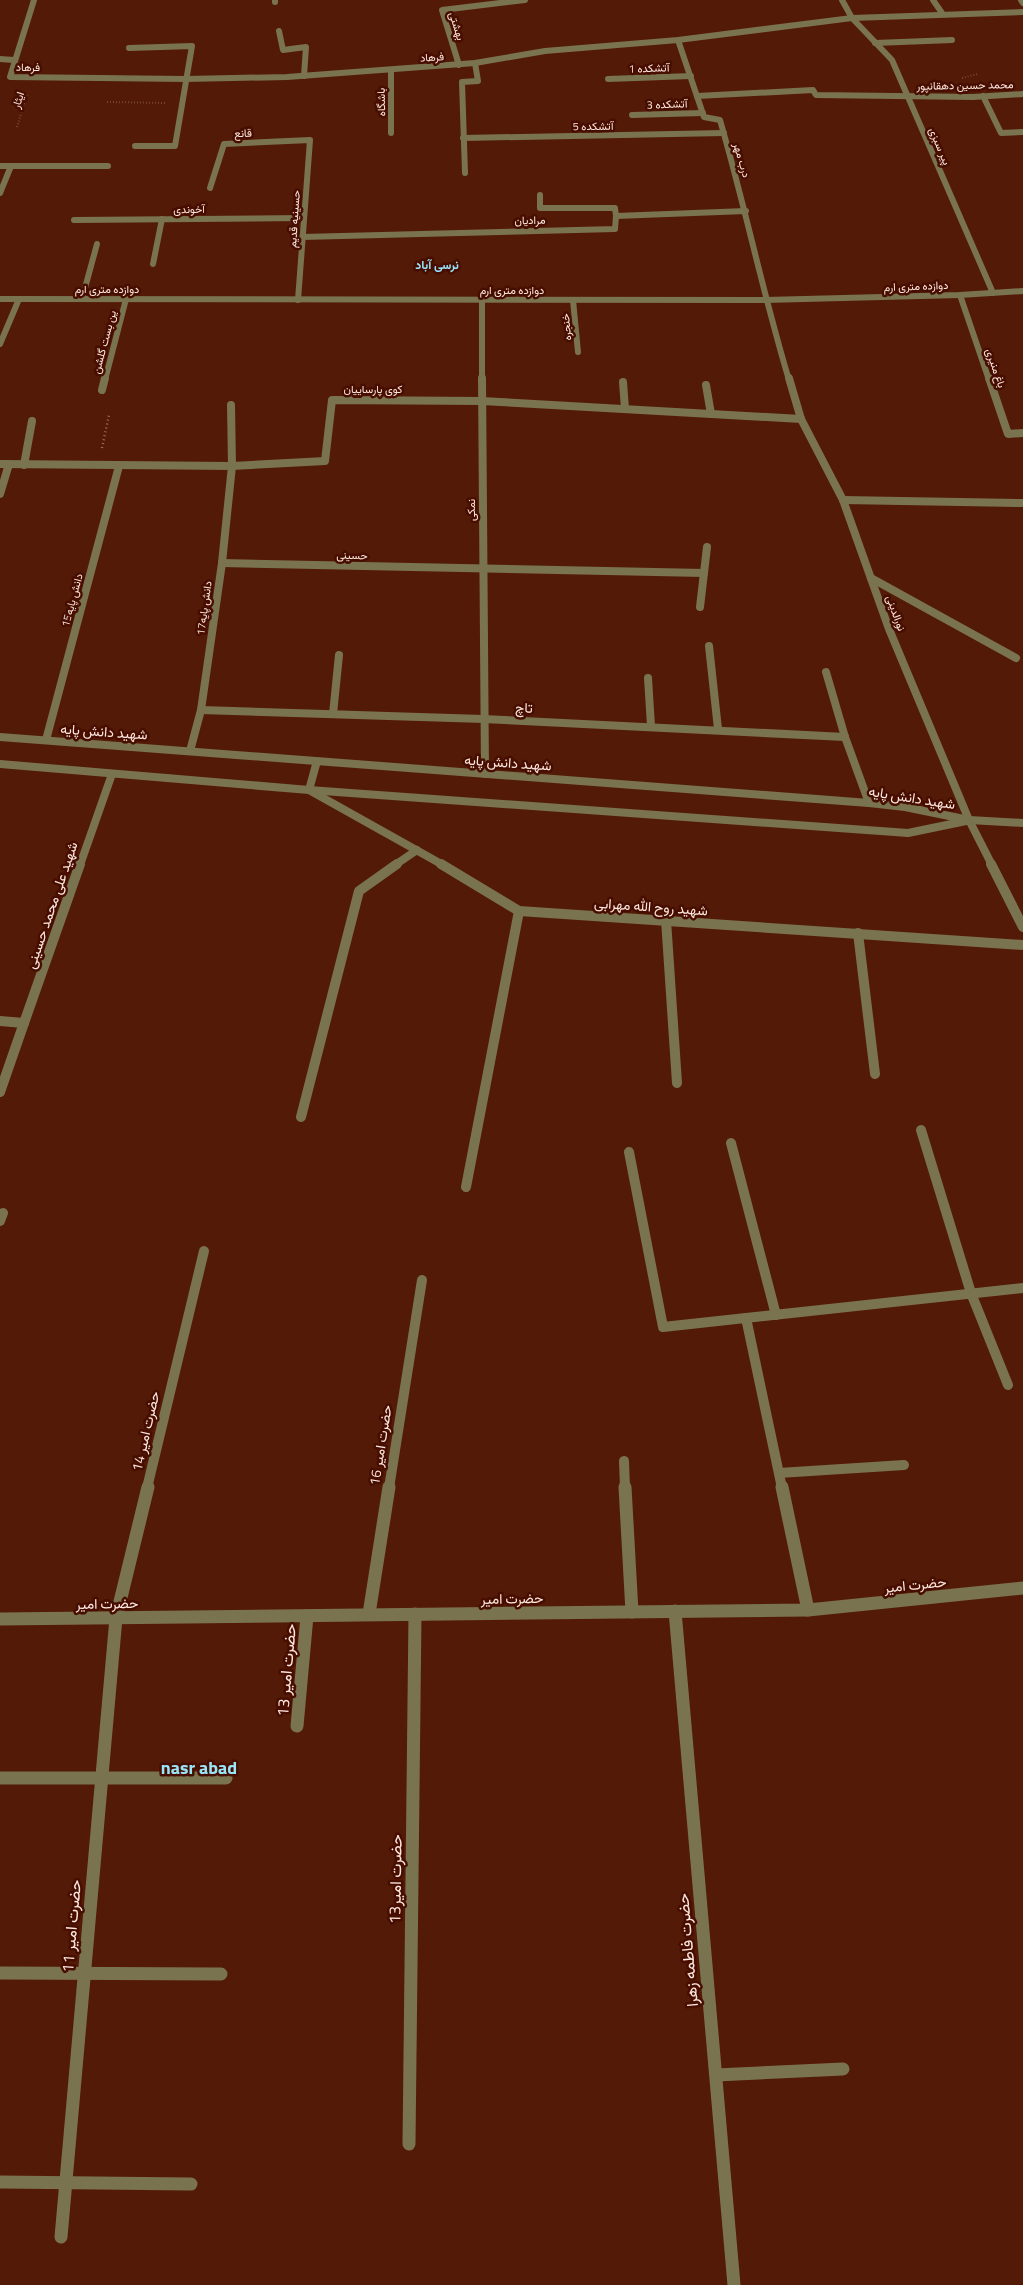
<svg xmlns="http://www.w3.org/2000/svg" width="1023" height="2285" viewBox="0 0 1023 2285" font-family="'Titillium Web',Vazirmatn,sans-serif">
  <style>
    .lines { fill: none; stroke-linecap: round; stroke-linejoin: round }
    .path-far1 { stroke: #9b7162; stroke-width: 2; stroke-dasharray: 0.5 2.5; stroke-linecap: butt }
    .path { stroke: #9b7162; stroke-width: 2.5; stroke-dasharray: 1 3; stroke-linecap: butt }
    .minor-far3 { stroke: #7a734f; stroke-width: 6 }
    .minor-far2 { stroke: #7a734f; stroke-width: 8 }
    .minor-far1 { stroke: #7a734f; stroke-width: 10 }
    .minor { stroke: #7a734f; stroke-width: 13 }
    .tertiary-far2 { stroke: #7a734f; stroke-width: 6 }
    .tertiary-far1 { stroke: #7a734f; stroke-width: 8 }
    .tertiary { stroke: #7a734f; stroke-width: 10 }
    .labels { text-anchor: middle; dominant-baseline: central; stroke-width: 5; stroke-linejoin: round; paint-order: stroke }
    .far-street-label { font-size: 11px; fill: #fee7df; stroke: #470e00 }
    .far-neighbourhood-label { font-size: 12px; font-weight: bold; fill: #98e4f9; stroke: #470e00 }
    .street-label { font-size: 14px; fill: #fee7df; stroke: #470e00 }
    .near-street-label { font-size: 16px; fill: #fee7df; stroke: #470e00 }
    .near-neighbourhood-label { font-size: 18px; font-weight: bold; fill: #98e4f9; stroke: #470e00 }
  </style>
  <rect width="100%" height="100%" fill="#531a07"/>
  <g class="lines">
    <g class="path-far1">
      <path d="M962 78 978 74"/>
      <path d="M107 102 166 103"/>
      <path d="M17 127 27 94"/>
    </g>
    <path class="path" d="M102 448 109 415"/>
    <g class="minor-far3">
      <path d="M34 0 10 77 186 79 287 77 475 63 545 51 678 40 852 18 1023 12"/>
      <path d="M275 0V2"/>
      <path d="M842 0 852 18 892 60 993 293"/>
      <path d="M933 0 942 13"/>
      <path d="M1021 0 1023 3"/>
      <path d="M279 31 283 50 306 47 304 76"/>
      <path d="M678 40 704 117 720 120C745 206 763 294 789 380"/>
      <path d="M875 43 952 40"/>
      <path d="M129 48 192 46 175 146H135"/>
      <path d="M0 59 14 60"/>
      <path d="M459 65 442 10 525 0"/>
      <path d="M391 70V133"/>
      <path d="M608 79 691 76"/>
      <path d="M697 96 813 90 816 95 973 97 1023 94"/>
      <path d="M983 96 1001 133 1023 132"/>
      <path d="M632 115 703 113"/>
      <path d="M463 138 724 133"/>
      <path d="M0 166H11L0 193"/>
      <path d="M11 166H108"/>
      <path d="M465 173 462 82 478 81 475 63"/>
      <path d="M210 188 224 144 310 140 298 300"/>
      <path d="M540 195V208H615L616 216"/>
      <path d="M74 220 304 218"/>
      <path d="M302 237 615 229 616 216 746 211"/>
      <path d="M153 264 162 219"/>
      <path d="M960 295 989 380"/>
      <path d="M82 299 97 244"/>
      <path d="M482 300V380"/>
      <path d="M573 300 578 352"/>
      <path d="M0 344 19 299"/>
      <path d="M105 380 126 299"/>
    </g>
    <g class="minor-far2">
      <path d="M482 378 485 774"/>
      <path d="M789 378 801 419 843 500 889 629 969 820 992 865"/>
      <path d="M989 378 1008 434 1023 433"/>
      <path d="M623 382 625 409"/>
      <path d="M706 385 711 414"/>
      <path d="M102 390 105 378"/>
      <path d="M0 464 232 466 325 461 332 400 482 401 801 419"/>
      <path d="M24 465 32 421"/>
      <path d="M0 494 9 464"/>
      <path d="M843 500 1023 503"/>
      <path d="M222 563 704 573"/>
      <path d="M871 578 1016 658"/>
      <path d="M700 607 707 547"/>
      <path d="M709 646 718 729"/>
      <path d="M826 672 845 737 869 803"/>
      <path d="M648 678 651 726"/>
      <path d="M201 710 483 719 845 737"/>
      <path d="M333 714 339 655"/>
      <path d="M46 740 119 466"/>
      <path d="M190 751 201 710 222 563 232 466 231 405"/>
      <path d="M969 820 1023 823"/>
      <path d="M80 865 112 774"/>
      <path d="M395 865 417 850"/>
    </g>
    <g class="minor-far1">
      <path d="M991 864 1023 927"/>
      <path d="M666 920 677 1083"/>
      <path d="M858 933 875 1074"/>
      <path d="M0 1021 24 1023 80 864"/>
      <path d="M0 1092 24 1023"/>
      <path d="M301 1117 359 891 397 864"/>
      <path d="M921 1130 971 1293 1008 1385"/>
      <path d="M731 1143 776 1315"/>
      <path d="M629 1152 663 1327 1023 1288"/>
      <path d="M466 1187 519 911"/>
      <path d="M0 1221 3 1213"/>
      <path d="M746 1318 782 1488"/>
      <path d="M624 1461 625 1488"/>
      <path d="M779 1473 904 1465"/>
      <path d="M147 1488 204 1251"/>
      <path d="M389 1488 422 1280"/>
    </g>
    <g class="minor">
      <path d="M625 1487 632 1612"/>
      <path d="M782 1487 808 1610"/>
      <path d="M675 1611 734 2285"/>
      <path d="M369 1614 389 1487"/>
      <path d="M0 1619 808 1610 1023 1588"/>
      <path d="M297 1726 307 1616"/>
      <path d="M0 1778H226"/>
      <path d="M0 1973 221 1974"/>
      <path d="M716 2075 843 2069"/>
      <path d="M409 2144 415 1614"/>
      <path d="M0 2182 191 2184"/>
      <path d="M61 2237 116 1618 148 1487"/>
    </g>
    <path class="tertiary-far2" d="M0 299 765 300 960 295 1023 291"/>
    <g class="tertiary-far1">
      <path d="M0 737 869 803 905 807 969 820"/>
      <path d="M317 761 309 790 443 865"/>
      <path d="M0 764 309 790 908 833 966 821"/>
    </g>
    <path class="tertiary" d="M441 864 519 911 1023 945"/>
  </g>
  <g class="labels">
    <g class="far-street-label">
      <text transform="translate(457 26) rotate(73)">بهشتی</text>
      <text transform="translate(432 57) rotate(-4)">فرهاد</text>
      <text transform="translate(28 67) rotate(1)">فرهاد</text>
      <text transform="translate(649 68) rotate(-2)">آتشکده 1</text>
      <text transform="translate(965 85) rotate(-1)">محمد حسین دهقانپور</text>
      <text transform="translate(18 100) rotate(-72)">ایثار</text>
      <text transform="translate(381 102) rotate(-91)">باشگاه</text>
      <text transform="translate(667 104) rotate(-2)">آتشکده 3</text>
      <text transform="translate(593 126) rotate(-1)">آتشکده 5</text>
      <text transform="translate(243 133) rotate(-2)">قانع</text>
      <text transform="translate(940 146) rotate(67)">پیر سبزی</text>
      <text transform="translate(742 160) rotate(74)">درب مهر</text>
      <text transform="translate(189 209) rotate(-1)">آخوندی</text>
      <text transform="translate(294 219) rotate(-86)">حسینیه قدیم</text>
      <text transform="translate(530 220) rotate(-1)">مرادیان</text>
      <text transform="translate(916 286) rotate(-2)">دوازده متری ارم</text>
      <text x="107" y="289">دوازده متری ارم</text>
      <text x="512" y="290">دوازده متری ارم</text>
      <text transform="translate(566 327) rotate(-95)">خنجره</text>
      <text transform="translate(104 342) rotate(-75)">ین بست گلشن</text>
      <text transform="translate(996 368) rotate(71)">باغ منیری</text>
      <text x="373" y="389">کوی پارساییان</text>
      <text transform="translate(471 510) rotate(-90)">نمکی</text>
      <text transform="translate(352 555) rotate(1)">حسینی</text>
      <text transform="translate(72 600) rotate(-75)">دانش پایه15</text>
      <text transform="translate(204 608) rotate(-82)">دانش پایه17</text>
      <text transform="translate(896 613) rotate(70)">نورالدینی</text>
    </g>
    <g class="far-neighbourhood-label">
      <text x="437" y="264">نرسی آباد</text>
    </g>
    <g class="street-label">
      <text transform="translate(524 707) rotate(2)">تاچ</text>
      <text transform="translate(104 731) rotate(4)">شهید دانش پایه</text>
      <text transform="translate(508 762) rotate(4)">شهید دانش پایه</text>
      <text transform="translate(912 797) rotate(9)">شهید دانش پایه</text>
      <text transform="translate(51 905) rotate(-71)">شهید علی محمد حسینی</text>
      <text transform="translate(651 906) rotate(4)">شهید روح الله مهرابی</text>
      <text transform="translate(145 1431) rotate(-77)">حضرت امیر 14</text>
      <text transform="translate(380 1445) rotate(-81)">حضرت امیر 16</text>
      <text transform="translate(915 1584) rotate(-6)">حضرت امیر</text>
      <text transform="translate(512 1598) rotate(-1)">حضرت امیر</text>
      <text transform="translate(107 1603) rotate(-1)">حضرت امیر</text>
    </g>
    <g class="near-street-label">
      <text transform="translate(286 1670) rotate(-85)">حضرت امیر 13</text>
      <text transform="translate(395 1879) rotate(-89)">حضرت امیر13</text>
      <text transform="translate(71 1926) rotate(-85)">حضرت امیر 11</text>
      <text transform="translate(687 1950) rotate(-95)">حضرت فاطمه زهرا</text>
    </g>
    <g class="near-neighbourhood-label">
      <text x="199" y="1767">nasr abad</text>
    </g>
  </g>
</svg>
